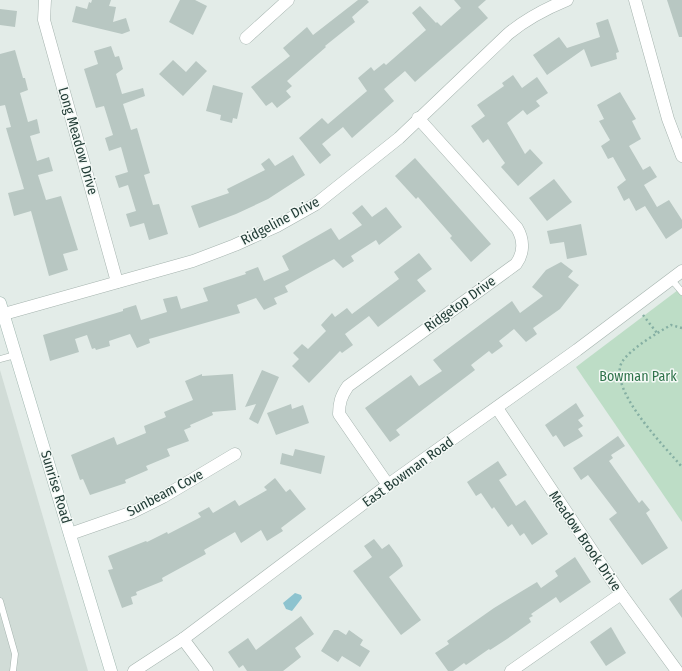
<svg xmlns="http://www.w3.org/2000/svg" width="682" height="671" viewBox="0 0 682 671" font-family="'Fira Sans Condensed',sans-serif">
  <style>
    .built { fill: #d1dcd7 }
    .green { fill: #bdddc6 }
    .water { fill: #8dc3cf }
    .building { fill: #b8c7c2 }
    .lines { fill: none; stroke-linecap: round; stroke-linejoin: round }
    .service-casing { stroke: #a6b4af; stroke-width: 7 }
    .minor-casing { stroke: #a6b4af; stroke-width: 13 }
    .tertiary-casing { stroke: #a6b4af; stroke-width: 13 }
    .secondary-casing { stroke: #a2b8b1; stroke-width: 13 }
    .path { stroke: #85afa3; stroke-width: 2.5; stroke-dasharray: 2 3; stroke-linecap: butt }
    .service { stroke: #fff; stroke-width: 6 }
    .minor { stroke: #fff; stroke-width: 12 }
    .tertiary { stroke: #fff; stroke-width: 12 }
    .secondary { stroke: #fff; stroke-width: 12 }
    .labels { text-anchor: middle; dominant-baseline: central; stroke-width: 3; stroke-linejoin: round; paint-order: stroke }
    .street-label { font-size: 14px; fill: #233d37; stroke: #f4f9f6 }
    .park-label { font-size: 14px; fill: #2f734b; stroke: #f4f9f6 }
  </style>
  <rect width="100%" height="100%" fill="#e3ece8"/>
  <path class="built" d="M0 370 88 671H0Z"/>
  <path class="green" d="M682 287V522L576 367Z"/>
  <path class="water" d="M295 593 301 595 302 598 292 611 286 609 283 603Z"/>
  <g class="building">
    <path d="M92 0H111L109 6 116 7 113 22 126 18 130 31 122 34 72 22 76 6 87 9 89 2 91 3Z"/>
    <path d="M180 0H195L207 6 193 35 169 22Z"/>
    <path d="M358 0H367L369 2 352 17 355 22 325 46 326 47 287 81 292 86 286 91 291 97 277 108 272 102 266 106 251 87 290 56 283 48 307 27 313 35Z"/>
    <path d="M454 0H486L478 7 488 18 415 82 405 71 384 89 394 101 352 138 343 127 322 144 331 155 320 164 299 138 322 118 328 124 367 91 358 78 371 67 374 71 384 63 386 65 426 30 412 13 420 6 436 23 437 22 441 26 461 8Z"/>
    <path d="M667 0H682V37H679Z"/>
    <path d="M0 9 17 11 15 27 0 25Z"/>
    <path d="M608 19 619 52 616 53 617 59 591 67 584 49 547 75 533 55 559 37 567 48 600 37 596 23Z"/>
    <path d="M111 46 115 57 119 56 123 69 116 74 122 94 143 88 145 96 123 104 131 130 137 128 150 173 144 175 153 205 159 204 168 234 149 240 144 223 130 227 126 214 136 211 128 185 119 188 115 176 128 172 121 147 109 151 105 138 113 135 104 106 96 108 84 69 98 64 94 51Z"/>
    <path d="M15 50 23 78H25L28 90 20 93 28 122 37 119 40 133 30 136 37 161 49 157 53 171 38 175 46 200 61 196 78 250 63 254 68 270 49 276 31 211 14 216 8 193 24 189 6 128 11 127 5 105 0 106V54Z"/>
    <path d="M173 60 186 72 196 61 207 71 183 96 159 74Z"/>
    <path d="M513 75 522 88 537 77 548 93 536 101 540 106 527 115 523 110 507 123 525 154 530 149 543 163 518 186 501 167 505 163 488 139 483 143 471 126 485 116 477 105 504 86 502 83Z"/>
    <path d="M213 85 243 93 237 119 233 118 232 123 220 120 221 115 206 111Z"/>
    <path d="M620 92 636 119 632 121 641 139 629 146 643 170 650 166 657 177 644 185 657 207 669 200 682 220V228L666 239 645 206 636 211 629 198 624 201 617 187 626 180 613 157 608 159 601 146 610 140 599 121 604 119 597 105Z"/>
    <path d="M293 155 305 175 268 199 236 214 199 228 191 206 229 193 227 189 265 170 261 164 269 158 275 166Z"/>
    <path d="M415 158 491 244 471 262 450 238 452 236 418 197 416 199 395 176Z"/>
    <path d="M554 179 572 202 547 221 529 198Z"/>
    <path d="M362 205 372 217 386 207 402 227 379 245 376 240 351 256 354 261 343 268 334 259 285 286 288 292 274 298 277 304 264 310 256 298 237 305 240 313 149 339 150 343 137 348 130 334 109 341 110 346 96 350 95 348 92 349 87 335 75 339 79 352 50 361 43 335 123 311V309L136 305 141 320 167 312 163 299 177 296 181 309 208 301 203 288 246 274 245 272 258 267 264 281 289 270 282 256 331 228 339 240 362 225 352 213Z"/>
    <path d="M581 224 587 255 567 259 564 242 550 244 547 231Z"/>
    <path d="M419 253 432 269 417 280 426 291 378 327 369 316 345 334 353 345 342 353 340 351 309 383 292 366 299 359 293 353 302 344 308 349 326 331 321 325 332 313 335 317 347 308 352 314 399 279 394 272Z"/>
    <path d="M561 262 573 271 568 277 579 285 560 309 533 328 537 334 526 342 514 329 499 341 503 346 492 354 489 351 471 365 475 370 396 430 400 435 390 442 365 408 411 375 419 386 442 371 433 360 512 301 520 313 543 296 532 287 546 270Z"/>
    <path d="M262 370 279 377 258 424 249 419 256 404 245 407Z"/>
    <path d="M202 374V376L233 374 236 410 212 412 213 415 190 425 191 427 184 430 189 441 167 449 170 456 146 466 148 470 125 480 126 483 90 495 83 479 80 480 71 455 114 437 117 445 146 433 144 426 166 417 164 412 193 400 185 381Z"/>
    <path d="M576 403 584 416 578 420 583 426 578 429 583 436 564 447 556 435 553 437 545 425Z"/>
    <path d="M291 404 292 409 303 405 309 423 276 435 267 413Z"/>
    <path d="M618 436 625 446 611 455 613 458 609 461 639 503 642 500 650 510 646 513 668 548 642 565 609 519 617 513 588 475 581 480 573 468Z"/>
    <path d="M295 449 325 456 321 474 280 464 282 453 293 456Z"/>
    <path d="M498 461 507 475 499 480 516 506 525 500 548 534 532 545 524 533 520 536 512 524 508 527 494 507 492 509 481 493 476 496 467 482Z"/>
    <path d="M275 478 286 492 290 489 306 509 281 528 283 531 267 541 261 530 241 543 235 532 204 550 206 554 162 578 163 581 136 592 137 595 131 597 133 604 122 608 108 570 113 569 108 556 146 541 147 542 167 532 168 534 201 517 198 513 209 507 213 513 235 500 239 506 267 490 264 487Z"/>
    <path d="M374 539 382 549 389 544 400 559 403 566 389 577 421 620 401 635 353 571 372 557 364 546Z"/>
    <path d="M575 557 591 582 560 603 556 597 531 614 533 616 529 618 531 622 507 639 490 650 489 649 466 665 464 663 453 671H448L435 653 449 644 447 641 494 608 537 582 541 588 558 576 555 571Z"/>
    <path d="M682 589V618L669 599Z"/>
    <path d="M301 616 314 634 295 648 301 657 283 671H247L243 665 239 668 228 652 248 638 256 650Z"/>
    <path d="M611 627 626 653 606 666 590 642Z"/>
    <path d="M334 630H338L346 635 349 630 363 640 360 645 370 651 360 667 342 656 338 662 321 651Z"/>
  </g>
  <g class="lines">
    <g class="service-casing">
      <g id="service">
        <path d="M671 279 682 292"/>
        <path d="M0 359 15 355"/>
        <path d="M0 601 15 654 13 671"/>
      </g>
    </g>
    <g class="minor-casing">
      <g id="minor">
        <path d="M45 0 44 20 117 282"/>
        <path d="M635 0 668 119 682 156"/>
        <path d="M246 38 288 0"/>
        <path d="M4 314 193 261 235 245 277 226 316 204 399 138 508 34C526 19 545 9 567 0"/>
        <path d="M497 408 621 594 677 671"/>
        <path d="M388 485 339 414C339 403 341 396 348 386L516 264C524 253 524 240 517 228L418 118"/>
        <path d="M70 534 133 512 163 497 235 454"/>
        <path d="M183 639 207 671"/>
        <path d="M511 671 621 594"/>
      </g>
    </g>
    <g class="tertiary-casing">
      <path id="tertiary" d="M134 671 183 639 388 485 577 350 682 271"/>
    </g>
    <g class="secondary-casing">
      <path id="secondary" d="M0 303 111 671"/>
    </g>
    <g class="path">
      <path d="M643 315 657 333"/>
      <path d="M682 328 671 325C657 333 630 349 622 362 607 389 666 448 682 467"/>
    </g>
    <use href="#service" class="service"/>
    <use href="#minor" class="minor"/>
    <use href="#tertiary" class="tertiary"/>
    <use href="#secondary" class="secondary"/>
  </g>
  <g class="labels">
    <g class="street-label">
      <text transform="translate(78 141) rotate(74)">Long Meadow Drive</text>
      <text transform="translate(280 221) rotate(-28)">Ridgeline Drive</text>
      <text transform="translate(460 304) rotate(-36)">Ridgetop Drive</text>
      <text transform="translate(408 472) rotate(-36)">East Bowman Road</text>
      <text transform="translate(56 487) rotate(73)">Sunrise Road</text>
      <text transform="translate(165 493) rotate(-28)">Sunbeam Cove</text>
      <text transform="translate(585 541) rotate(56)">Meadow Brook Drive</text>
    </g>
    <g class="park-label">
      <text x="638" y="376">Bowman Park</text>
    </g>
  </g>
</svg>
